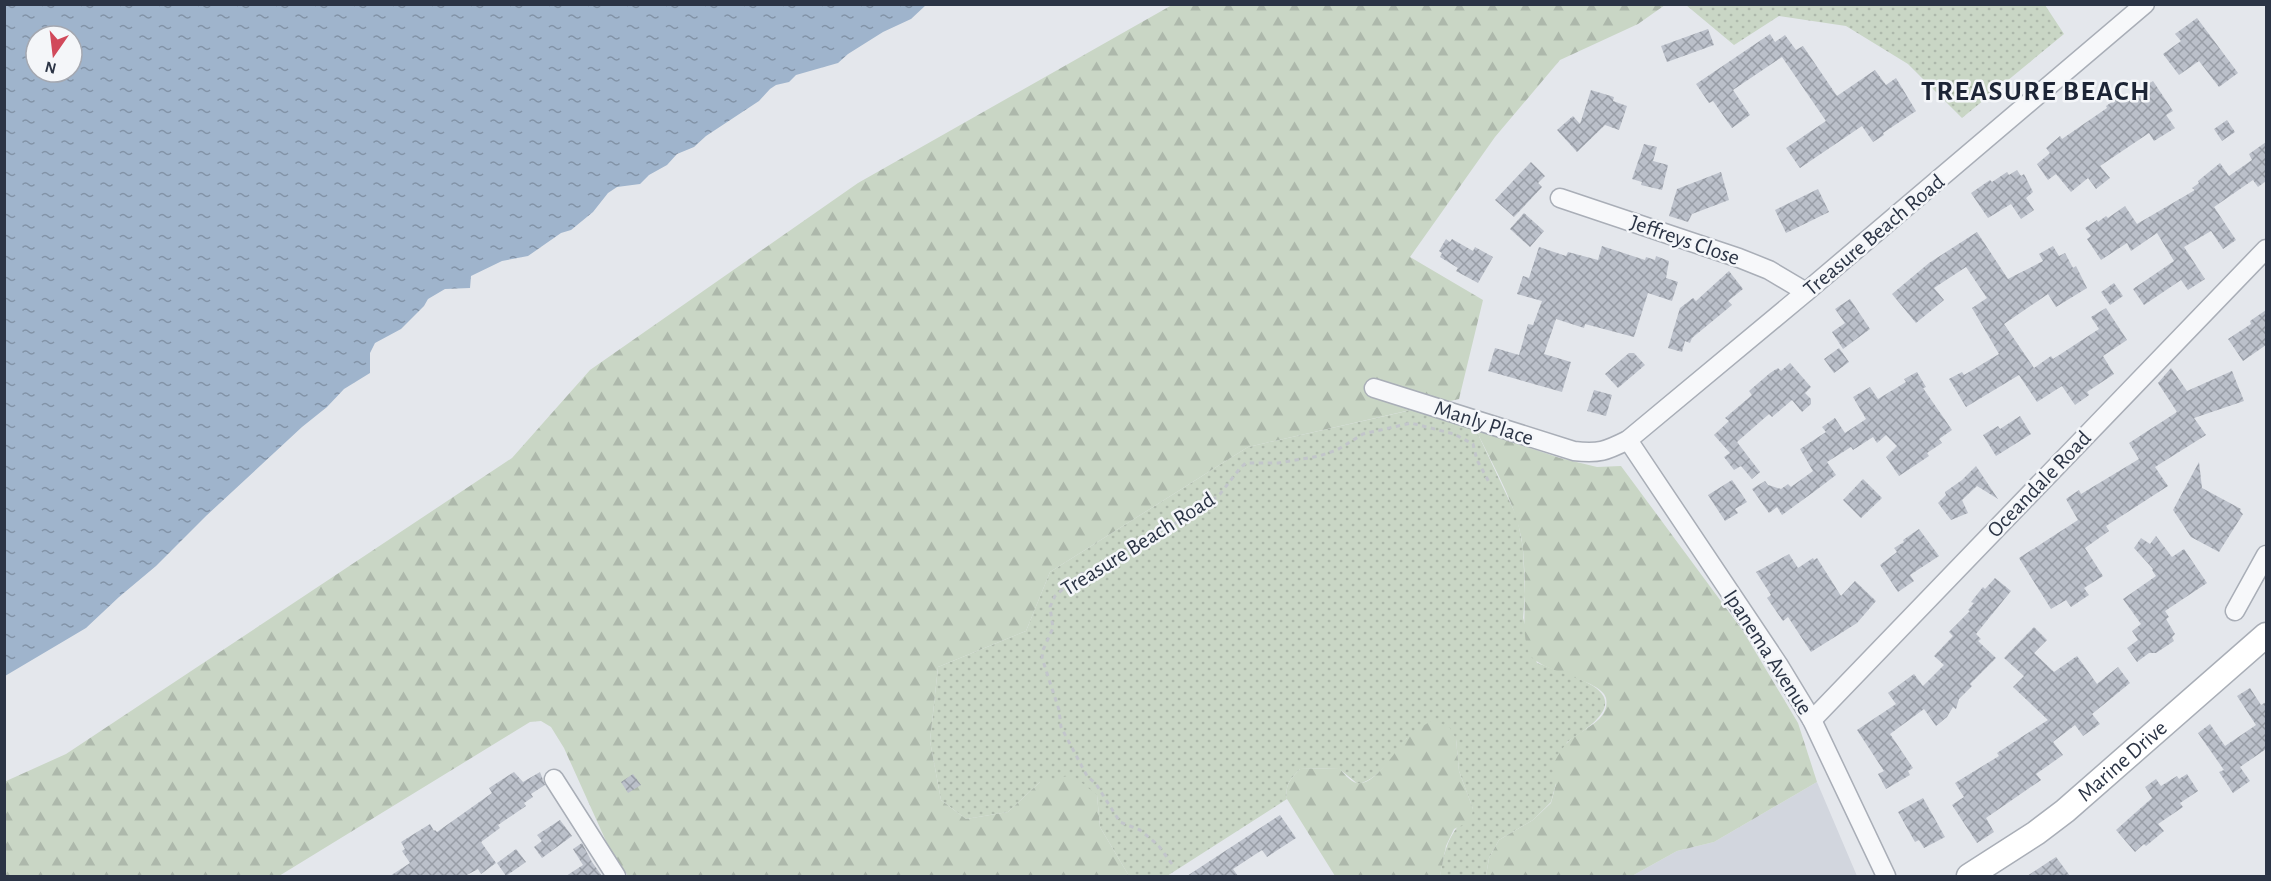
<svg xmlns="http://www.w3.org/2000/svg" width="2271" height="881" viewBox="0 0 2271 881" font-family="'Alegreya Sans',sans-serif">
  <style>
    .built { fill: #d2d6de }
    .grass { fill: url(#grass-dots) }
    .forest { fill: url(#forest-firs) }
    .water { fill: url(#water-ripples); fill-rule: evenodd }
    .building { fill: url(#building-cross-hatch) }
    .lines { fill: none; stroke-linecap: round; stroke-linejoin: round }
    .street-casing { stroke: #a9aeb7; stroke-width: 21 }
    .secondary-casing { stroke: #a9aeb7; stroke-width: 27 }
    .path { stroke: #c2c5cb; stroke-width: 3; stroke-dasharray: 4.5 4.5; stroke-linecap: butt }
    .street { stroke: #f7f8fa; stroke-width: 18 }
    .secondary { stroke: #fff; stroke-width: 24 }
    .labels { text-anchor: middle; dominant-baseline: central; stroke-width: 5; stroke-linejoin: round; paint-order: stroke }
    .street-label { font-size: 22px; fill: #2b3445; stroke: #f4f6f9 }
    .district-label { font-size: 28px; font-weight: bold; letter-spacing: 1.5px; fill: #1d2536; stroke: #f4f6f9 }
  </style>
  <defs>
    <pattern id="grass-dots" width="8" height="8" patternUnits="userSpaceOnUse" patternTransform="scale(1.5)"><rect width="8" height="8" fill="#c9d6c5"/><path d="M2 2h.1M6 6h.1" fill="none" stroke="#adb8ab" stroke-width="1.8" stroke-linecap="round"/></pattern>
    <pattern id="forest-firs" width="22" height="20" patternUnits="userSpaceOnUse" patternTransform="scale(1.5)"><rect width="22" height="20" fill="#c9d6c5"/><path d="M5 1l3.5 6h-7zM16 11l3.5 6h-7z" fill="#adb8ab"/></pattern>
    <pattern id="water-ripples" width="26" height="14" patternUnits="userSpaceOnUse" patternTransform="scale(1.5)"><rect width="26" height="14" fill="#9fb4cc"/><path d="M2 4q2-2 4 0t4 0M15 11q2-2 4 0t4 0" fill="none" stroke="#8293a7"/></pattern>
    <pattern id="building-cross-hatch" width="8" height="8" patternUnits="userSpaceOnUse" patternTransform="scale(1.5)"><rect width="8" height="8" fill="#bbc0ca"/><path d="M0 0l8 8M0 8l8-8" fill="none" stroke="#989da6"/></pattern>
  </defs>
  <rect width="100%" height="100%" fill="#e4e7ec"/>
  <path class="built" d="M1817 782 1857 876H1632L1677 851 1714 842Z"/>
  <g class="grass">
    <path d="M1686 5H2045L2064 34 1962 118 1908 64 1846 26 1779 16 1734 45Z"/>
    <path d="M1416 409 1476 430 1517 517 1523 548 1525 595 1523 618 1537 663C1591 683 1643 695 1567 742L1551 802 1533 820 1499 840 1489 858 1486 876H1440C1446 843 1449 834 1473 809L1459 771 1456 739 1407 738C1394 755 1380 779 1358 784L1338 768 1300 769C1290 780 1285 784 1287 799L1167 876H1129L1100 827 1097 795 1040 782 1008 812 966 819 941 800 930 741 938 667 1026 631 1050 572 1248 447Z"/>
  </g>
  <g class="forest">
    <path d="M1172 5H1665L1638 24 1560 60 1495 137 1410 257 1483 300 1459 399 1248 447 1050 572 1026 631 938 667 930 741 941 800 966 819 1008 812 1040 782 1072 775 1097 795 1100 827 1129 876H628L610 850 564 748 551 727 541 721 530 722 279 876H5L4 782 66 754 512 458 590 370 858 183Z"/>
    <path d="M1476 430 1560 458 1597 467 1621 466 1743 631 1798 723 1817 782 1714 842 1677 851 1632 876H1486L1489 858 1499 840 1533 820 1551 803 1556 784 1552 767C1556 759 1561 750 1566 744 1578 730 1611 722 1606 698 1602 679 1537 672 1529 653 1522 634 1525 614 1525 594 1525 579 1524 563 1523 549 1518 506 1494 468 1476 430Z"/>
    <path d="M1433 720 1450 728 1456 739 1459 771 1473 809 1471 821 1454 829 1446 846 1440 876H1335L1287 799C1285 784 1290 780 1300 769L1339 768C1343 772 1350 782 1357 783 1375 787 1397 747 1409 736 1416 730 1424 725 1433 720Z"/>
  </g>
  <path class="water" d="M5 4H926V5L911 19 883 32 848 54 838 63 796 75 789 82 776 85 770 89 759 101 706 136 694 147 677 154 667 165 649 175 640 184 617 187 608 193 593 212 571 230 561 233 528 256 502 261 471 276 470 288 445 289 428 299 424 306 401 329 375 343 370 353V373L344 389 327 407 302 427 206 516 156 566 119 597 86 628 5 676ZM36 36H72V72H36Z"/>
  <g class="building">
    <path d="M2197 18 2238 73 2219 87 2199 61 2179 75 2163 54 2181 41 2175 34Z"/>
    <path d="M1708 29 1714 45 1667 62 1661 46Z"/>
    <path d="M1770 34 1775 42 1785 35 1796 50 1803 46 1837 96 1875 70 1886 85 1896 78 1916 111 1883 133 1884 135 1873 142 1862 126 1800 168 1786 148 1826 121 1782 57 1733 90 1750 115 1732 128 1713 101 1709 103 1696 84Z"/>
    <path d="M2153 81 2173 111 2166 115 2175 128 2154 141 2149 133 2100 166 2110 178 2096 189 2088 178 2071 192 2056 174 2048 180 2037 164 2050 153 2046 148 2060 136 2062 139 2107 108 2106 106 2119 97 2122 101Z"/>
    <path d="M1591 90 1614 97 1613 101 1627 106 1619 130 1605 125 1577 152 1557 130 1573 116 1580 124Z"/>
    <path d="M2227 120 2235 132 2222 141 2214 129Z"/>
    <path d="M2266 142V181L2258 187 2253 180 2214 207 2236 240 2223 249 2211 231 2184 247 2205 279 2188 290 2181 280 2144 305 2133 289 2174 261 2157 233 2131 251 2127 243 2101 260 2087 239 2091 236 2085 228 2097 220 2098 222 2106 216 2108 218 2125 206 2137 224 2195 190 2192 188 2199 183 2198 181 2220 163 2229 176 2252 160 2249 154Z"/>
    <path d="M1644 144 1657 147 1653 161 1668 165 1662 190 1641 185 1642 182 1632 179Z"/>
    <path d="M1531 162 1545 176 1538 183 1542 187 1514 217 1495 200Z"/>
    <path d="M2017 170 2021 176 2024 174 2033 192 2026 198 2034 210 2021 219 2011 204 1988 218 1971 193 1990 180 1992 182 2007 172 2009 175Z"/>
    <path d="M1721 172 1729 200 1692 214 1688 222 1669 216 1677 189Z"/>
    <path d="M1818 189 1829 212 1786 233 1775 210Z"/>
    <path d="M1524 213 1544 231 1530 247 1510 229Z"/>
    <path d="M1977 232 2008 279 2043 261 2039 254 2053 246 2059 256 2065 253 2073 268 2076 266 2087 288 2056 307 2048 294 2004 324 2034 368 2051 356 2053 359 2099 329 2091 317 2106 308 2127 340 2103 356 2114 374 2087 392 2089 395 2075 405 2062 386 2037 402 2019 375 1966 407 1949 379 1962 372 1964 375 1999 354 1972 308 1987 298 1966 267 1934 288 1944 300 1916 323 1892 294 1929 263Z"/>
    <path d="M1446 239 1450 242 1452 239 1473 251 1475 247 1493 257 1478 283 1456 271 1458 268 1440 257 1442 253 1439 251Z"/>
    <path d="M1602 246 1645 260 1646 257 1655 260 1656 256 1669 261 1666 278 1678 282 1672 301 1648 293 1634 337 1585 324 1584 328 1556 319 1544 354 1571 362 1562 392 1488 371 1495 348 1519 355 1528 324 1533 325 1542 301 1517 294 1523 276 1529 278 1539 247 1566 256 1568 252 1598 260Z"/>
    <path d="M1729 271 1743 289 1728 301 1732 305 1692 338 1690 343 1685 341 1682 352 1668 348 1680 308 1693 298 1696 301Z"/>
    <path d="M2114 283 2123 296 2110 305 2101 292Z"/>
    <path d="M1850 299 1870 329 1843 349 1832 332 1845 323 1835 309Z"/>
    <path d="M2266 310V345L2243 361 2228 339 2251 324 2250 321Z"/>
    <path d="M1839 348 1849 362 1834 373 1824 359Z"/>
    <path d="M1629 353H1634L1645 365 1618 388 1605 374Z"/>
    <path d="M1790 363 1811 387 1805 393 1811 399V404L1802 412 1792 400 1772 417 1769 414 1737 442 1760 472 1752 479 1741 466 1734 470 1724 457 1730 453 1714 435 1729 421 1725 418 1752 395 1749 391 1770 373 1778 368 1781 371Z"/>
    <path d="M2171 368 2187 391 2232 371 2244 401 2194 418 2206 435 2155 467 2168 486 2106 526 2109 531 2085 548 2103 576 2084 588 2089 595 2071 607 2066 600 2051 609 2019 558 2078 520 2066 499 2079 490 2081 494 2139 459 2129 443 2177 412 2158 383Z"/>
    <path d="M1917 372 1926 387 1923 388 1952 430 1939 439 1942 443 1927 453 1929 456 1899 476 1886 457 1897 446 1886 435 1877 443 1873 437 1853 450 1851 447 1827 462 1836 475 1815 491 1782 515 1777 507 1769 513 1752 489 1765 481 1768 485 1781 489 1788 484 1791 487 1813 471 1800 449 1826 432 1822 427 1835 418 1845 433 1866 419 1853 397 1870 387 1878 399 1906 382 1904 379Z"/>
    <path d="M1594 390 1612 395 1606 416 1587 411Z"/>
    <path d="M2020 416 2031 434 1996 456 1983 435 1998 426 2000 429Z"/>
    <path d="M2199 462 2202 488 2241 509 2240 511 2243 514 2219 552 2191 537 2173 510Z"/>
    <path d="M1976 466 1998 499 1977 486 1962 500 1968 513 1951 520 1938 503 1946 495 1945 492 1962 480Z"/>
    <path d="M1863 479 1882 498 1861 518 1843 500Z"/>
    <path d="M1732 480 1747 502 1735 509 1738 513 1725 521 1708 495Z"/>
    <path d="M1919 529 1939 556 1910 575 1914 581 1898 592 1880 565 1897 552 1894 548 1904 542 1903 540Z"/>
    <path d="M2156 536 2172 557 2184 549 2207 583 2165 611 2169 617 2166 619 2175 634 2172 637 2174 641 2156 653H2149L2137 662 2127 648 2138 640 2132 631 2141 624 2123 599 2156 576 2152 570 2153 569 2134 548 2141 538 2150 544Z"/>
    <path d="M1789 554 1798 568 1813 558 1814 560 1817 558 1841 596 1855 581 1876 601 1857 623 1811 652 1788 617 1783 621 1767 598 1771 595 1756 572Z"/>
    <path d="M1995 578 2011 591 1976 634 1981 639 1978 641 1996 658 1970 684 1972 686 1959 699 1956 709 1953 707 1947 717 1936 726 1924 709 1890 734 1913 768 1908 771 1910 775 1886 789 1878 774 1884 771 1857 730 1896 704 1888 693 1914 674 1923 686 1944 665 1934 656 1953 636 1949 632 1970 611 1968 610 1974 603 1971 602 1983 587 1985 589Z"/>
    <path d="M2034 627 2047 640 2034 653 2054 672 2077 656 2097 684 2118 667 2130 683 2092 714 2100 724 2083 736 2075 725 2053 742 2063 755 2036 774 2041 780 1986 818 1994 832 1977 843 1952 805 1964 797 1955 783 1999 756 1997 753 2048 720 2013 687 2024 676 2004 658Z"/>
    <path d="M2250 688 2261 705 2266 702V749L2240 767 2250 781 2233 793 2219 772 2224 770 2198 733 2210 724 2225 746 2256 725 2237 696Z"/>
    <path d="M514 772 523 782 540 772 545 785 531 794 533 797 524 803 526 806 498 825 500 828 481 842 496 863 481 874 478 869 465 876H390L410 863 402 851 405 849 401 842 430 824 434 831 435 830 437 832 492 793 489 788Z"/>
    <path d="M633 774 641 785 628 793 621 782Z"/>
    <path d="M2187 774 2198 791 2180 803 2183 807 2158 824 2164 831 2146 846 2144 844 2135 852 2116 830 2152 798 2145 787 2156 779 2161 786 2177 776 2179 779Z"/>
    <path d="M1923 798 1945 837 1924 848 1919 840 1915 842 1898 812Z"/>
    <path d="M1280 815 1296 838 1267 857 1262 850 1233 869 1238 876H1187Z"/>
    <path d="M560 820 572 836 542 858 534 847 542 841 537 835Z"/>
    <path d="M582 843 592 862 602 876H566L583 865 573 849Z"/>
    <path d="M516 849 526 862 506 876 497 863Z"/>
    <path d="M2056 857 2070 876H2027Z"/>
  </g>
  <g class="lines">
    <g class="street-casing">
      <g id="street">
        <path d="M1560 198 1739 258 1769 270 1806 292"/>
        <path d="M1374 388 1574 451C1599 454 1606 451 1628 440L1806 292 2145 4"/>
        <path d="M1628 440 1778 664 1812 720 1886 876"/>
        <path d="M2235 611 2266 555"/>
        <path d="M1812 720 2266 249"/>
        <path d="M554 779 616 876"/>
      </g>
    </g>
    <g class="secondary-casing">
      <g id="secondary">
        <path id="s1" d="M1969 876 2036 833 2065 811 2266 635"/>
      </g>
    </g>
    <path class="path" d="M1172 864 1158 845 1140 830 1120 822 1096 784 1087 776 1061 727 1059 710 1042 658 1043 650 1053 628 1050 607 1055 596 1079 575 1110 562 1144 539 1199 511 1220 494 1241 467 1246 463H1278L1319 456 1337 450 1363 434 1411 423 1454 434 1473 444 1477 460 1489 482"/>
    <use href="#street" class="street"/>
    <use href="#secondary" class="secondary"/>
  </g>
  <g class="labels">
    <g class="street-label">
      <text transform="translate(1874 235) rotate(-40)">Treasure Beach Road</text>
      <text transform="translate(1685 240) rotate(19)">Jeffreys Close</text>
      <text transform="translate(1484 423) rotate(18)">Manly Place</text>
      <text transform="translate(2039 484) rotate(-46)">Oceandale Road</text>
      <text transform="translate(1138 544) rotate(-32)">Treasure Beach Road</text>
      <text transform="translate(1768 652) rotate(57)">Ipanema Avenue</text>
      <text stroke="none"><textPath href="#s1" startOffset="192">Marine Drive</textPath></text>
    </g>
    <g class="district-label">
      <text x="2036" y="92">TREASURE BEACH</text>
    </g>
  </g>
  <rect width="2271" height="881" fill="none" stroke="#2b3445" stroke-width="12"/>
  <g transform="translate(54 54) rotate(194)"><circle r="28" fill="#f4f6f9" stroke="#a4a8b1" stroke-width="1.5"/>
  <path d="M0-4.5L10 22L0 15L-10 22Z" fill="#d1495b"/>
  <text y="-9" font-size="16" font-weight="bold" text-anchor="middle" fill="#2b3445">N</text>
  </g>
</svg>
